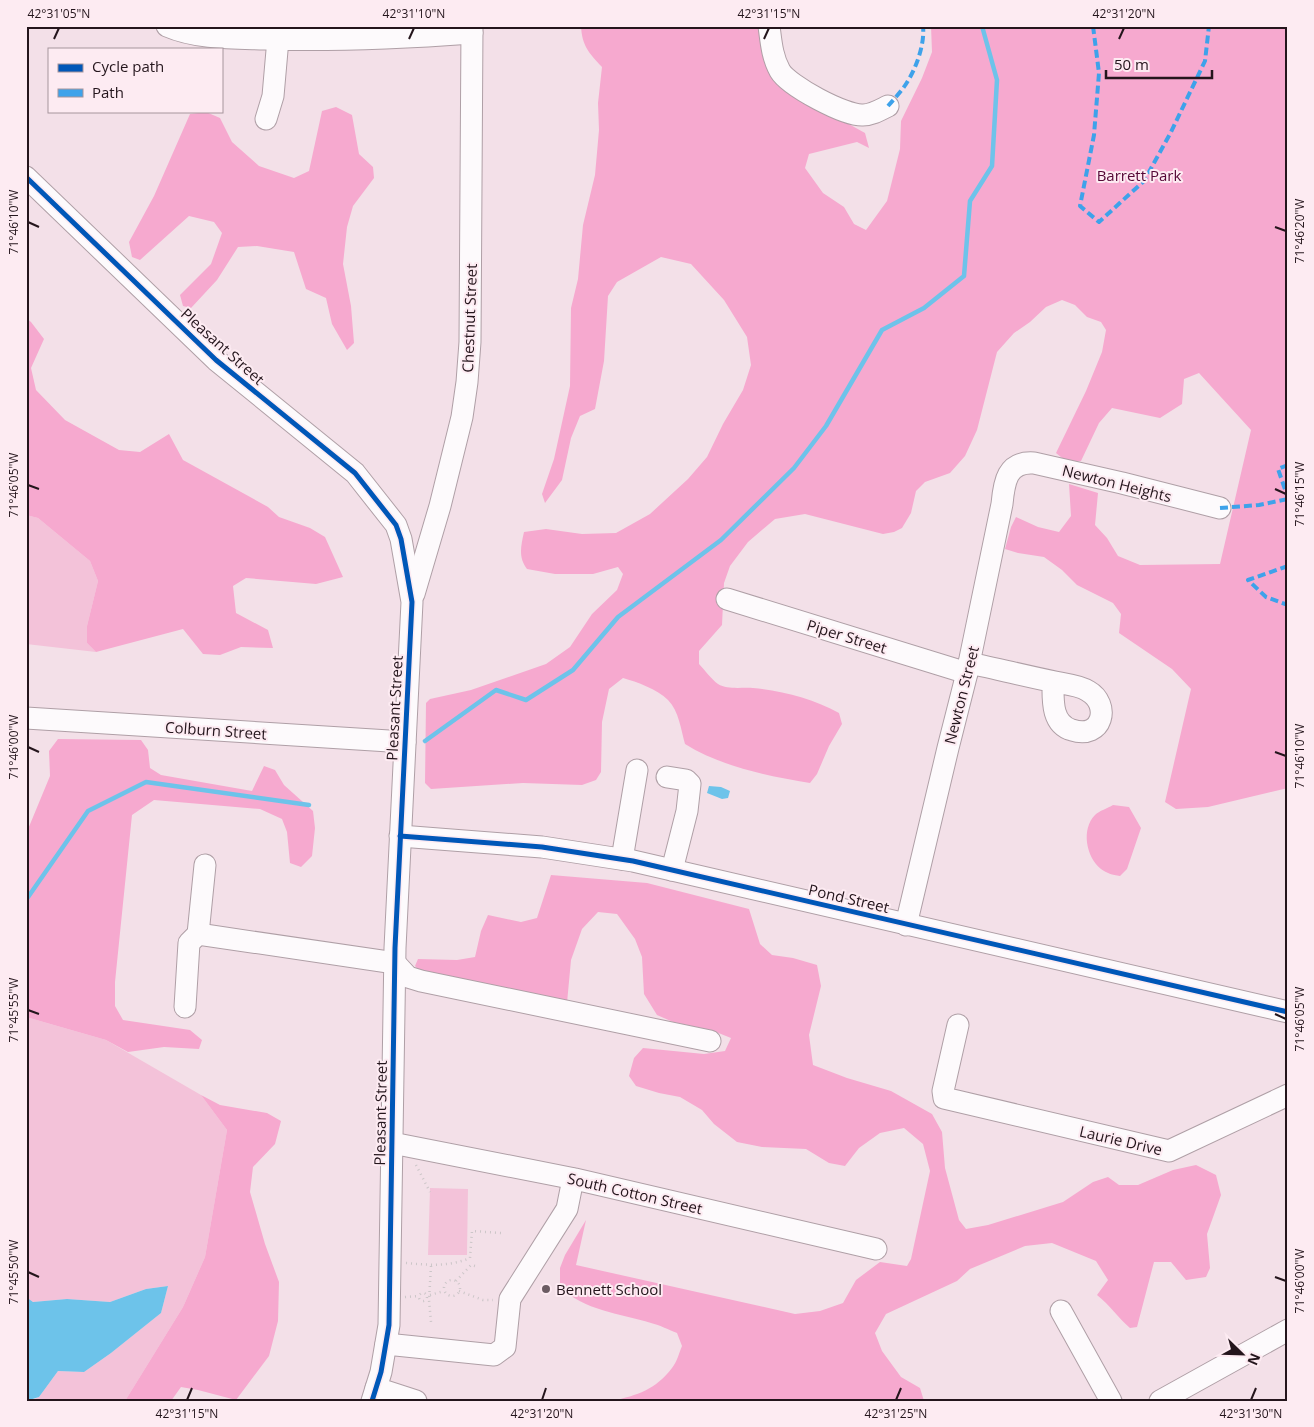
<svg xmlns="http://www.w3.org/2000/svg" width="1314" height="1427" viewBox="0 0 1314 1427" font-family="'Open Sans',sans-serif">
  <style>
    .green { fill: #f3c2d9 }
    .forest { fill: #f6a9cf }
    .water { fill: #6dc3ea }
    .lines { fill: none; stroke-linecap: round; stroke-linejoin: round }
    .stream { stroke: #6dc3ea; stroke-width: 4.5 }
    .minor-casing { stroke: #af9fa6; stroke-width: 23 }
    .path { stroke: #ccc6c8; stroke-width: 2.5; stroke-dasharray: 1 4; stroke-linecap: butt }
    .minor { stroke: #fdfafc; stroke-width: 21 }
    .quiet { stroke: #3ea2ea; stroke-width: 4; stroke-dasharray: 8 4; stroke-linecap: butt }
    .cycleway-casing { stroke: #fdebf2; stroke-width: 8 }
    .cycleway { stroke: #0057b8; stroke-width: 5 }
    .ticks { fill: none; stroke: #24151c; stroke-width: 2 }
    .poi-dot { fill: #6c5c63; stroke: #fdebf2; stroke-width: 2 }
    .labels { text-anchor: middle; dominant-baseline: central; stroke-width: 4; stroke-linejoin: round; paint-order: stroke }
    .park-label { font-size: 15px; fill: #550736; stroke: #fdebf2 }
    .street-label { font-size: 15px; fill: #24151c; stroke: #fdebf2 }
    .poi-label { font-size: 15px; fill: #24151c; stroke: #fdebf2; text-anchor: start }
    .neatline { fill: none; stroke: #24151c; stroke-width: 2 }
    .ticks-label { font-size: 12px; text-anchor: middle; fill: #24151c }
  </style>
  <rect width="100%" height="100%" fill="#f3e0e8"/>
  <g class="green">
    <path d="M26 515 38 518 90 561 98 581 87 626V643L96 652 26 644Z"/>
    <path d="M26 1017 106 1040 201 1095 227 1130 205 1257 183 1307 125 1401H30L39 1397 58 1371 84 1372 111 1353 161 1313 168 1286 146 1289 110 1302 67 1299 33 1302 26 1297Z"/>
    <path d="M430 1188 468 1189 467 1255H428Z"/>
  </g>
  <g class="forest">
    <path d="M581 26H759L765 59 836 117 865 133 869 148 857 142 809 154 805 168 823 193 844 207 854 224 866 230 887 201 900 149 901 121 922 78 932 52 931 26H1288V788L1208 807 1176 809 1165 802 1191 689 1172 669 1119 633 1121 614 1113 603 1077 585 1062 570 1044 557 1018 553 1005 549 1011 527 1016 517 1038 527 1059 532 1071 516 1069 484 1098 493 1095 525 1107 538 1118 556 1140 565 1220 564 1251 430 1199 373 1184 379 1182 404 1160 418 1112 408 1099 423 1081 461 1067 462 1056 453 1086 391 1102 352 1106 330 1101 322 1087 317 1075 305 1062 300 1046 307 1030 322 1014 333 997 352 977 430 965 456 950 473 925 482 916 491 911 513 902 528 894 532 883 534 805 514 775 519 748 542 730 566 724 583 722 625 699 651V664C705 670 711 679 718 684 728 690 742 687 753 688 782 691 814 699 839 713L842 724 829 746 817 774 810 783C768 776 722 767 685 744 681 730 679 711 668 700 657 689 637 682 623 678L609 689 602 722 601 772 596 780 582 785 523 783 431 789 425 783 426 703 430 699 471 690 546 664 570 647 592 614 617 590 623 574 618 567 593 574H555L527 569C518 557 521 546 524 532L546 529 582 534 616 533 650 514 688 479 707 457 723 424 743 390 751 365 747 337 724 300 691 264 661 257 617 282 608 296 604 361 595 409 580 416 571 438 562 480 545 503 542 494 554 459 570 386 571 308 578 279 583 225 595 175 599 130 598 103 602 67C589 53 582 46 581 26Z"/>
    <path d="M336 107 352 115 359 154 373 167 374 178 353 206 347 227 343 264 351 306 354 343 347 350 332 324 326 298 306 289 294 252 257 246 238 247 217 280 191 308 183 306 180 295 211 264 222 233 214 222 189 216 140 260 132 257 129 242 154 196 190 114 206 112 220 118 232 142 259 166 294 178 309 171 322 111Z"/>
    <path d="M26 318 31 322 44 339 31 368 36 390 65 420 119 450 140 452 169 434 183 460 268 507 279 517 310 528 325 537 343 577 316 584 246 578 233 586 236 613 268 630 273 648 241 647 220 655 203 654 183 629 96 652 87 643V626L98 581 90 561 38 518 26 515Z"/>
    <path d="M58 739 141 740 148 750 150 768 161 775 252 791 264 766 275 770 284 785 313 811 315 828 312 856 301 867 290 863 287 832 282 819 260 809 154 800 132 815 115 982V1006L123 1020 190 1030 202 1040 199 1049 164 1047 128 1052 106 1040 26 1017V834L50 776 49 751Z"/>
    <path d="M1113 805 1129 807 1141 828 1127 869 1120 876C1112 875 1107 873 1101 869 1086 857 1081 829 1095 815 1099 811 1108 808 1113 805Z"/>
    <path d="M551 875 647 883 749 909 760 944 772 955 793 958 817 965 821 986 809 1035 813 1065 847 1078 891 1091 932 1114 942 1132 945 1168 959 1220 966 1229 988 1225 1063 1202 1093 1182 1108 1177 1119 1185H1138L1173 1170 1196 1165 1216 1175 1221 1195 1207 1234 1210 1268 1206 1277 1186 1280 1171 1262H1154L1137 1327 1130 1328C1118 1318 1110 1305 1097 1295L1108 1280 1096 1261 1052 1243 1025 1246 970 1269 957 1281 886 1314 875 1333 882 1351 901 1377 920 1388 924 1401H612C638 1395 655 1390 672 1368 677 1362 679 1353 682 1346L677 1333C669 1330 660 1325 651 1323 621 1314 583 1310 560 1287V1268L565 1255 586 1220 576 1265 795 1314 820 1311 843 1303 856 1280 880 1262 907 1266 911 1259 930 1171 923 1144 904 1128 880 1133 859 1148 845 1166 829 1163 806 1149 762 1147 737 1142 714 1124 702 1110 680 1097 659 1093 636 1086 629 1076 634 1058 643 1048 704 1054 725 1051 731 1038 711 1030 673 1022 657 1015 644 994 642 957 635 939 617 914 598 912 582 929 571 960 567 1003 422 974 415 966 418 959 457 960 475 957 481 931 488 915 521 922 537 918Z"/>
    <path d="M201 1095 220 1105 267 1113 281 1121 275 1144 253 1167 250 1192 265 1244 279 1282 278 1321 269 1356 236 1400 198 1390 181 1387 171 1401H125L183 1307 205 1257 227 1130Z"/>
  </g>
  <g class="water">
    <path d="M709 786 721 787 730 791 728 798 722 799 707 793Z"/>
    <path d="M168 1286 161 1313 111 1353 84 1372 58 1371 39 1397 26 1401V1297L33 1302 67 1299 110 1302 146 1289Z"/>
  </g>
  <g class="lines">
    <g class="stream">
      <path d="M425 741 496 690 526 700 573 670 618 617 721 540 794 468 826 426 882 330 924 308 964 276 970 201 992 166 997 80 982 26"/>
      <path d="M26 900 88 811 146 782 309 805"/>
    </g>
    <g class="minor-casing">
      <g id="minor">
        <path d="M167 26C197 39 233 38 265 39 334 41 403 38 472 33"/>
        <path d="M769 26C771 41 772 57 780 71 789 86 845 116 863 115 872 115 880 110 888 106"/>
        <path d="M266 119 273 96 278 39"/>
        <path d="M26 177 216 360 355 473 396 525 401 539 412 602 395 948 389 1325 381 1372 372 1401"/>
        <path d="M414 594 440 506 462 417 467 382 470 342 472 26"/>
        <path d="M727 599 967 673"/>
        <path d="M969 663C998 669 1026 676 1055 682 1065 684 1079 685 1088 691 1111 704 1103 740 1072 730 1051 724 1053 699 1053 682"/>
        <path d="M26 718 405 742"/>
        <path d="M667 777 686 780 690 784 687 811 672 870"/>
        <path d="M400 836 542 847 633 861 1288 1012"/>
        <path d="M622 859 637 770"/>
        <path d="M906 925 948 748 967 673 1002 504C1004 482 1007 461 1034 463L1122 483 1220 508"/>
        <path d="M198 934 395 963 408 977 421 981 710 1041"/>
        <path d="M185 1007 189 943 198 934 205 865"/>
        <path d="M958 1025 943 1091 944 1098 1169 1151 1288 1095"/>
        <path d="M392 1143 575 1179 876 1249"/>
        <path d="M1061 1311 1111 1401"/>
        <path d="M386 1344 494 1355 505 1347 510 1299 567 1209 573 1179"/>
        <path d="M376 1388 416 1401"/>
        <path d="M1160 1401 1288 1330"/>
      </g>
    </g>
    <g class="path">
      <path d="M416 1165 430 1192"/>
      <path d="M406 1263C428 1265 449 1267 470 1258L472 1231 501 1233"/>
      <path d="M431 1266 429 1300 431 1322"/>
      <circle cx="452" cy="1288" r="8"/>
      <path d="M456 1281 471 1265 475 1266"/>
      <path d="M459 1291 483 1300H493"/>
      <circle cx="423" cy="1297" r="4"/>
      <path d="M430 1295 444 1291"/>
      <path d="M405 1297 419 1296"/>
    </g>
    <use href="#minor" class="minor"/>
    <g class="quiet">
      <path d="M1093 26 1099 73 1094 135 1080 206 1099 222 1144 181 1171 132 1205 61 1209 26"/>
      <path d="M888 106C894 99 901 92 906 84 916 69 925 44 923 26"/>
      <path d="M1288 465 1278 469 1288 498"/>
      <path d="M1220 508 1259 505 1288 499"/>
      <path d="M1288 566 1248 580 1266 597 1288 605"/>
    </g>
    <g class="cycleway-casing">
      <g id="cycleway">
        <path d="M26 177 216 360 355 473 396 525 401 539 412 602 395 948 389 1325 381 1372 372 1401"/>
        <path d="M400 836 542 847 633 861 1288 1012"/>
      </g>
    </g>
    <use href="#cycleway" class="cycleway"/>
  </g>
  <path class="ticks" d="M54 39 59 28M409 39 414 28M764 39 769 28M1119 39 1124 28M28 222 39 227M1275 227 1286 231M28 485 39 489M1275 489 1286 494M28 747 39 752M1275 752 1286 756M28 1010 39 1014M1275 1014 1286 1019M28 1272 39 1277M1275 1277 1286 1281M187 1400 192 1388M542 1400 546 1388M896 1400 901 1388M1251 1400 1256 1388"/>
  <circle class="poi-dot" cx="546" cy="1289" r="5"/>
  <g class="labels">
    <g class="park-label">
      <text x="1139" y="175">Barrett Park</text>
    </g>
    <g class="street-label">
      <text transform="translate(469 318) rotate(-88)">Chestnut Street</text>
      <text transform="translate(223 346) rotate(42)">Pleasant Street</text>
      <text transform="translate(1117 483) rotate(14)">Newton Heights</text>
      <text transform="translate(847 636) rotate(17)">Piper Street</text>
      <text transform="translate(961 695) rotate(-76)">Newton Street</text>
      <text transform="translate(394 708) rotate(-87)">Pleasant Street</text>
      <text transform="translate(216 730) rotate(4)">Colburn Street</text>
      <text transform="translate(849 898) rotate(13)">Pond Street</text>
      <text transform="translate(380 1113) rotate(-89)">Pleasant Street</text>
      <text transform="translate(1121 1140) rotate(13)">Laurie Drive</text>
      <text transform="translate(635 1193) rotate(13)">South Cotton Street</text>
    </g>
    <g class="poi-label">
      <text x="556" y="1289">Bennett School</text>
    </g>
  </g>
  <rect width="1314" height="1427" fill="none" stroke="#fdebf2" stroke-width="55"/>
  <rect x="48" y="48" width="175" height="65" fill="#fdebf2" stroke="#a6959c"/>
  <rect x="58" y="64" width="25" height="8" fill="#0057b8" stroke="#a6959c"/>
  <text x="92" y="72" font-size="15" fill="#24151c">Cycle path</text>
  <rect x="58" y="89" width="25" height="8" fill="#3ea2ea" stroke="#a6959c"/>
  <text x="92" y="98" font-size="15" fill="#24151c">Path</text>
  <g transform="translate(1242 1354) rotate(113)" stroke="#fdebf2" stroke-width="4" paint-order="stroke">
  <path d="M0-4L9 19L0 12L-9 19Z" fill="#24151c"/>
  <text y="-8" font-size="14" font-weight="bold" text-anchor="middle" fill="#24151c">N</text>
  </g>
  <path d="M1106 70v8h106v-8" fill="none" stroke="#24151c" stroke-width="2.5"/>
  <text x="1114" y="70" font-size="15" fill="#24151c" stroke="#fdebf2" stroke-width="4" paint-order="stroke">50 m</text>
  <rect x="28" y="28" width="1258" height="1372" class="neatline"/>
  <g class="ticks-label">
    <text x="59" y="18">42°31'05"N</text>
    <text x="414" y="18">42°31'10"N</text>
    <text x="769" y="18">42°31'15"N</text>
    <text x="1124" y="18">42°31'20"N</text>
    <text transform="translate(14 222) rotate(-90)" y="4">71°46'10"W</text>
    <text transform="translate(1300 231) rotate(-90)" y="4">71°46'20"W</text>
    <text transform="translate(14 485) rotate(-90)" y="4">71°46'05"W</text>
    <text transform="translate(1300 494) rotate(-90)" y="4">71°46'15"W</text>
    <text transform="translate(14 747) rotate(-90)" y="4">71°46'00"W</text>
    <text transform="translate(1300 756) rotate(-90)" y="4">71°46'10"W</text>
    <text transform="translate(14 1010) rotate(-90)" y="4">71°45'55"W</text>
    <text transform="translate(1300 1019) rotate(-90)" y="4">71°46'05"W</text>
    <text transform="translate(14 1272) rotate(-90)" y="4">71°45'50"W</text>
    <text transform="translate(1300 1281) rotate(-90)" y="4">71°46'00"W</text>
    <text x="187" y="1418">42°31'15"N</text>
    <text x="542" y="1418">42°31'20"N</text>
    <text x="896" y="1418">42°31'25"N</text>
    <text x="1251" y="1418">42°31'30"N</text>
  </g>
</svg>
